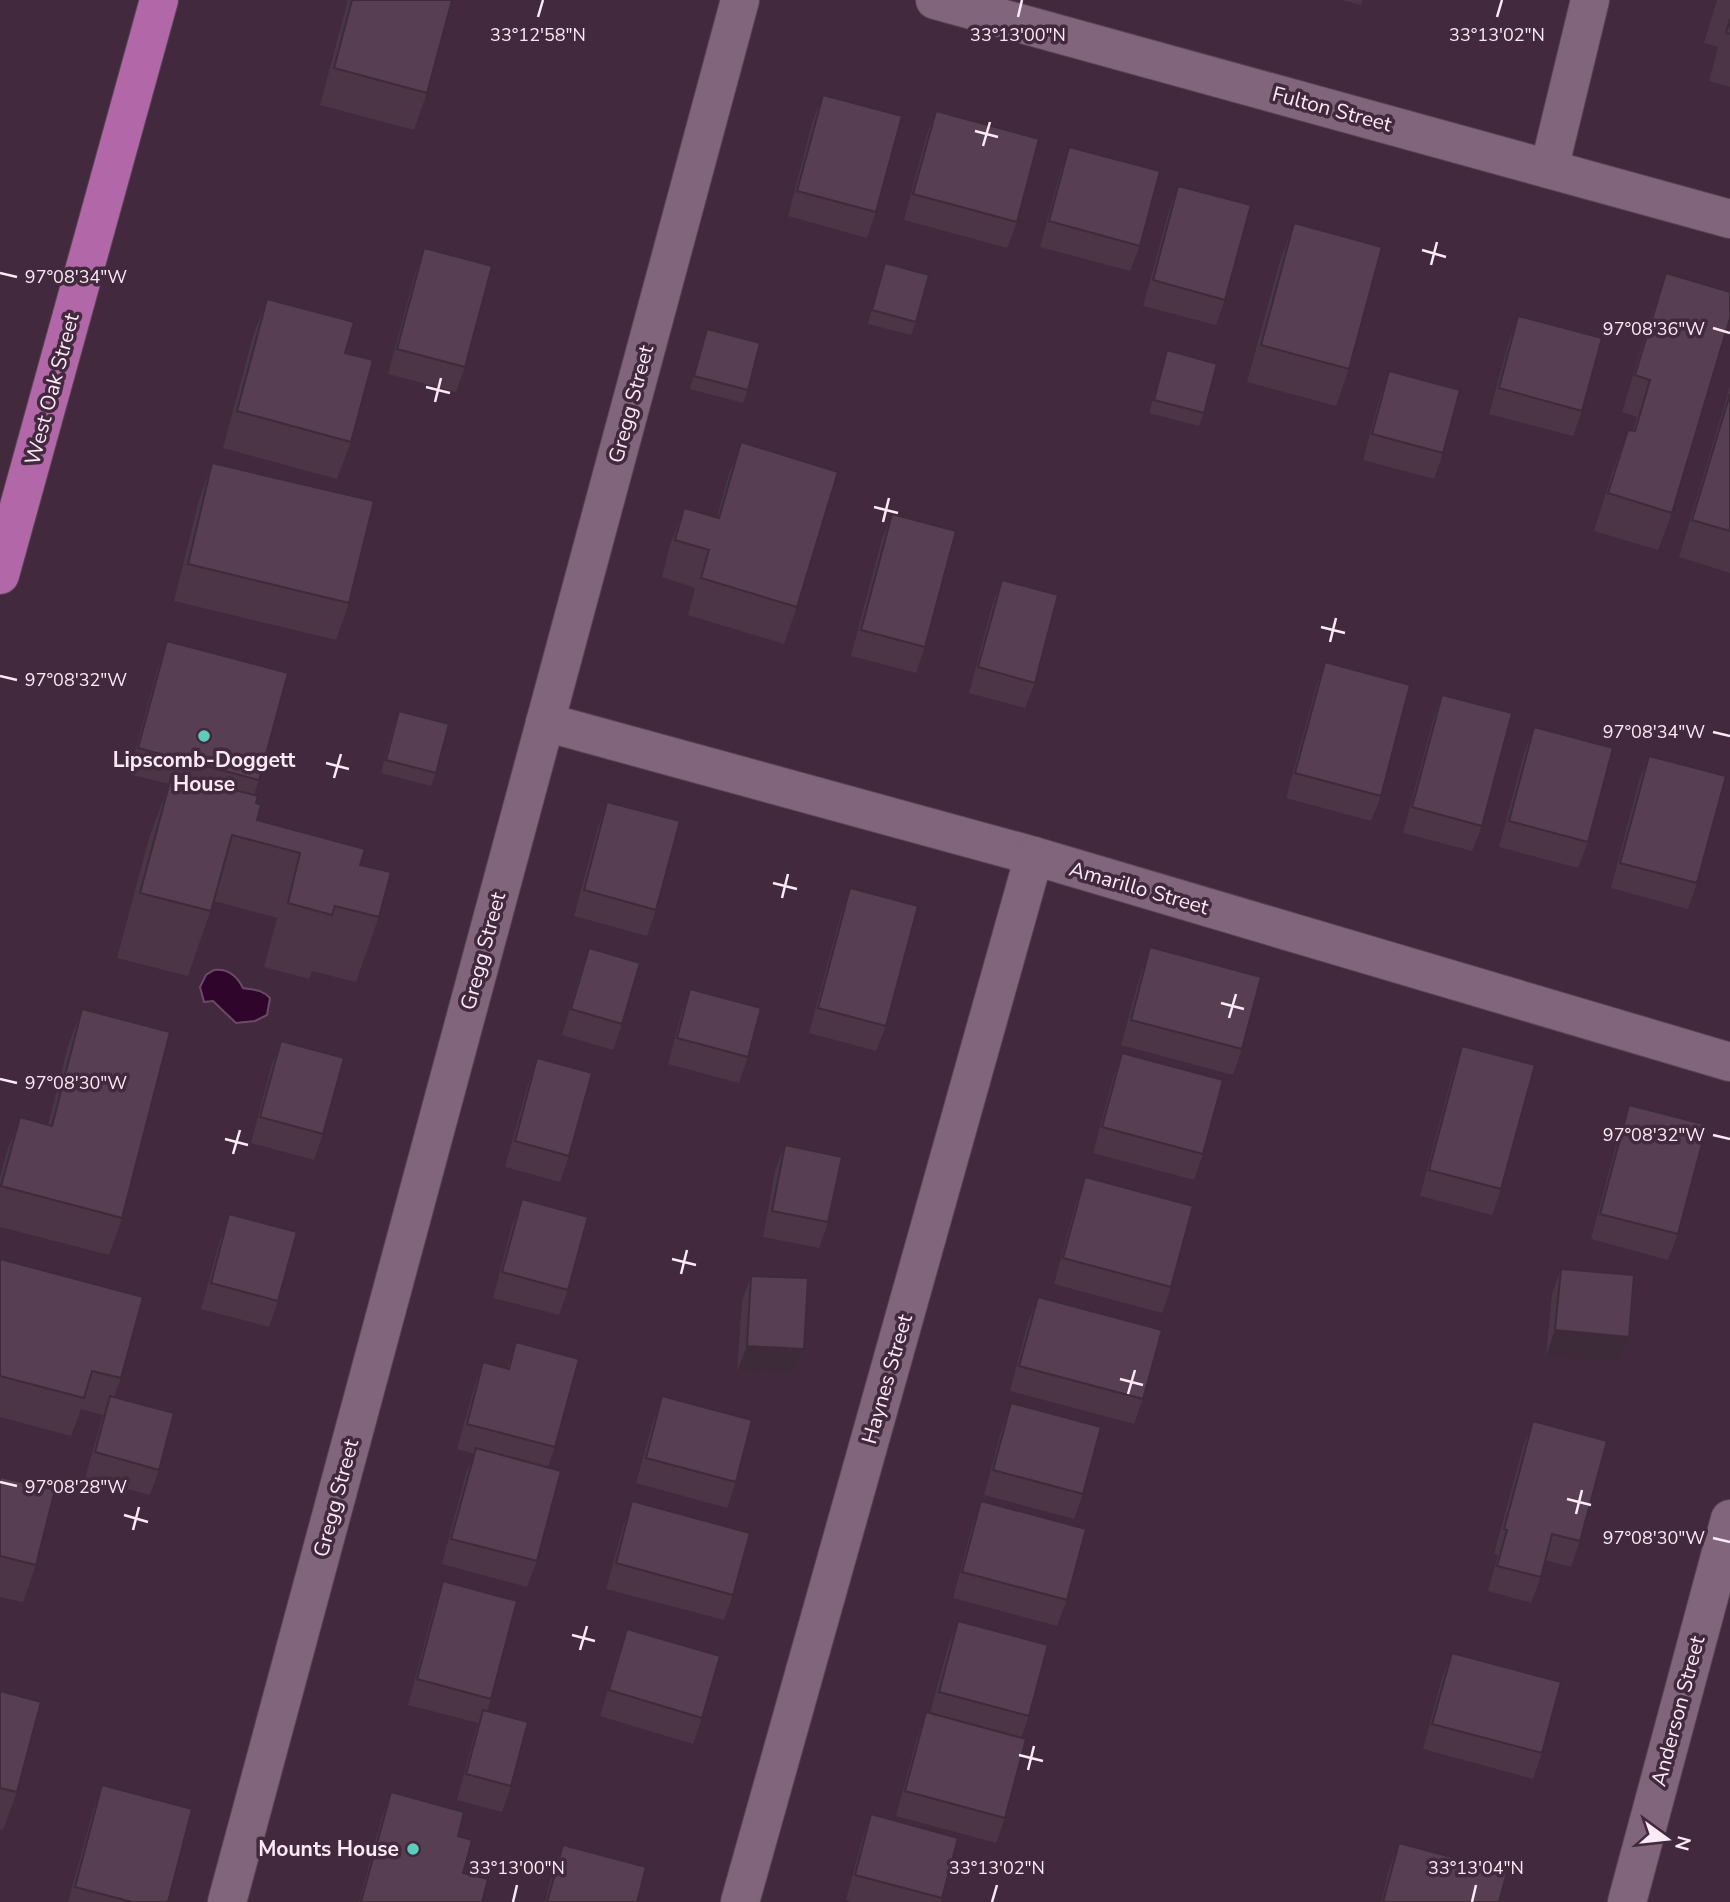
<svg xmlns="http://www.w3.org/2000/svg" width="1730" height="1902" viewBox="0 0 1730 1902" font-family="'Nunito Sans',sans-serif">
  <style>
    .water { fill: #30052c; stroke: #6d4969; stroke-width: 2 }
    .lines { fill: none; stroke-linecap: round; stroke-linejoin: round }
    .minor-casing { stroke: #5a4557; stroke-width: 40 }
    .major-casing { stroke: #5a4557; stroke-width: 40 }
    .minor { stroke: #81657c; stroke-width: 38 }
    .major { stroke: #b268a8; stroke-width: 38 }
    .wall { fill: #4b3547 }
    .shaded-wall { fill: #3d2b3a }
    .building { fill: #573e53; stroke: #3d2b3a; stroke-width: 2 }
    .ticks { fill: none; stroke: #fae9f6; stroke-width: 2.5 }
    .poi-dot { fill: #5acebd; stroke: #42293e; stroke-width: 2.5 }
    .labels { text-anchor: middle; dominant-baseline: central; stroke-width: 7; stroke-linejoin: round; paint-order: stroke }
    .street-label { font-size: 21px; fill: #fae9f6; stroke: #42293e }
    .poi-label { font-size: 21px; font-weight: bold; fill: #fae9f6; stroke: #42293e }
    .ticks-label { font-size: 18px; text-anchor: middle; fill: #fae9f6; stroke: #42293e; stroke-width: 7; stroke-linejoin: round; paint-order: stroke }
  </style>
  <rect width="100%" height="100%" fill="#42293e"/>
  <path class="water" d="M214 970C228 968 237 976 243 988 254 990 261 989 270 998L267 1015 255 1021 236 1023 213 1001 204 1002 200 987 206 975Z"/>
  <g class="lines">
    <g class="minor-casing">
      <g id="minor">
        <path d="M935 0 1730 219"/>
        <path d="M1549 169 1590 0"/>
        <path d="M545 722 1034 856 1730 1062"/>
        <path d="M227 1902 740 0"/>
        <path d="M740 1902 1034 856"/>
        <path d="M1627 1902 1730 1519"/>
      </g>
    </g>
    <g class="major-casing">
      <path id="major" d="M0 575 159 0"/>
    </g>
    <use href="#minor" class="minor"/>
    <use href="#major" class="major"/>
  </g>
  <g class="wall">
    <path d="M348 0H452L427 93 414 130 320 105Z"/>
    <path d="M1342 0H1363L1361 5Z"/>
    <path d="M1717 0H1730V87L1709 81 1718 47 1704 43Z"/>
    <path d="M823 95 876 212 867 238 788 216 813 120Z"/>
    <path d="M936 111 1017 222 1007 248 904 220 926 137Z"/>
    <path d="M1069 147 1140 246 1130 271 1040 247 1060 173Z"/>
    <path d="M1178 186 1225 300 1216 325 1143 306 1169 211Z"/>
    <path d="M1294 223 1349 369 1336 406 1247 382 1280 261Z"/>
    <path d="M424 248 465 367 456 392 388 374 415 274Z"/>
    <path d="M885 263 916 322 911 335 868 324 880 276Z"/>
    <path d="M1666 273 1672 513 1658 550 1594 531 1614 467 1628 430 1633 431 1637 417 1622 412 1653 310Z"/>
    <path d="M267 299 345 353 351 442 337 479 223 448 253 336Z"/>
    <path d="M1518 316 1582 411 1573 436 1489 414 1509 341Z"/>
    <path d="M707 329 748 390 743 403 690 389 702 342Z"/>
    <path d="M1167 350 1204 413 1199 426 1149 413 1163 363Z"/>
    <path d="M1389 371 1443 453 1434 479 1363 460 1380 397Z"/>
    <path d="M1730 386V573L1679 557Z"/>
    <path d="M741 442 797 607 784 644 688 615 695 588 662 577 670 545 684 508 717 517 727 480Z"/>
    <path d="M212 463 349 603 336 640 174 601 199 500Z"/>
    <path d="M892 514 925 647 916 673 851 656 882 539Z"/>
    <path d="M1002 580 1035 683 1025 708 969 693 992 606Z"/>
    <path d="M167 641 259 780 254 795 257 820 360 865 379 917 356 982 312 971 309 979 264 967 277 918 214 901 188 976 117 958 149 838 169 784 129 774 158 667Z"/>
    <path d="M1325 662 1381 796 1371 821 1286 798 1316 687Z"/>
    <path d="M1442 695 1482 826 1472 851 1403 833 1433 720Z"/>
    <path d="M399 711 436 773 431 786 381 773 394 724Z"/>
    <path d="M1534 727 1588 842 1578 868 1499 847 1524 753Z"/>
    <path d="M1649 756 1697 883 1688 909 1611 888 1639 781Z"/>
    <path d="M607 802 656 910 647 936 574 916 598 827Z"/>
    <path d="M850 888 886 1026 876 1051 809 1033 841 914Z"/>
    <path d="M1150 947 1242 1049 1233 1075 1121 1045 1141 973Z"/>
    <path d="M589 948 622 1024 613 1050 562 1035 580 973Z"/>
    <path d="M690 989 748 1057 739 1083 668 1064 681 1015Z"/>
    <path d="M82 1009 122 1218 109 1255 0 1227V1178L6 1154 20 1117 48 1125 68 1046Z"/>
    <path d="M281 1041 323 1134 314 1160 251 1143 271 1067Z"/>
    <path d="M1462 1046 1501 1189 1492 1215 1420 1196 1453 1072Z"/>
    <path d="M1122 1053 1203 1154 1194 1180 1093 1153 1113 1078Z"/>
    <path d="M537 1058 569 1156 560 1182 505 1167 528 1084Z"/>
    <path d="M1629 1105 1678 1234 1668 1260 1591 1239 1620 1130Z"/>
    <path d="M785 1145 828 1222 819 1248 763 1237 775 1171Z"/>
    <path d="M1085 1177 1171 1287 1162 1313 1054 1284 1076 1203Z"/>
    <path d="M522 1199 568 1290 559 1315 493 1298 512 1225Z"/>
    <path d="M229 1214 278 1301 269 1327 201 1309 220 1240Z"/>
    <path d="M0 1259 121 1378 114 1397 159 1470 150 1495 85 1478 103 1415 81 1409 71 1436 0 1417Z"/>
    <path d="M1561 1269 1629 1337 1620 1362 1546 1356 1552 1294Z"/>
    <path d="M751 1276 804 1349 795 1374 737 1371 742 1301Z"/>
    <path d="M1038 1297 1143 1399 1134 1424 1010 1391 1028 1322Z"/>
    <path d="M516 1342 555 1447 548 1467 537 1561 527 1587 442 1564 466 1473 474 1454 457 1449 474 1388 483 1362 507 1368Z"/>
    <path d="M662 1396 736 1482 727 1508 636 1483 653 1422Z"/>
    <path d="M1011 1403 1083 1494 1074 1519 984 1495 1002 1428Z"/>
    <path d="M1533 1421 1580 1541 1571 1567 1545 1560 1541 1577 1531 1603 1488 1591 1498 1555 1494 1554 1523 1447Z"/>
    <path d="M0 1477 36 1565 23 1602 0 1597Z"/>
    <path d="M632 1501 733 1595 724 1620 606 1589 623 1527Z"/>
    <path d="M981 1501 1067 1600 1057 1626 953 1598 972 1527Z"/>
    <path d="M443 1581 491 1699 487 1711 511 1786 502 1812 457 1800 474 1736 478 1723 408 1705 434 1607Z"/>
    <path d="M958 1621 1029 1716 1021 1738 1005 1818 996 1843 896 1816 917 1738 926 1712 930 1713 948 1647Z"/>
    <path d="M627 1629 702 1718 693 1744 600 1716 618 1655Z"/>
    <path d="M1452 1653 1542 1753 1533 1779 1423 1749 1442 1678Z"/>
    <path d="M0 1691 17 1792 3 1830 0 1829Z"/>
    <path d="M102 1785 168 1902H68L93 1811Z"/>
    <path d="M391 1792 463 1873 482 1902H359L382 1817Z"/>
    <path d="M871 1814 958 1838 941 1902H852L846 1900 862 1840Z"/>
    <path d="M1399 1843 1499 1902H1381L1389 1869Z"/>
    <path d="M563 1845 637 1902H545L553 1870Z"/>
  </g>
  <g class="shaded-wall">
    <path d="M1555 1330 1629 1337 1620 1362 1546 1356Z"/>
    <path d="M747 1346 804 1349 795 1374 737 1371Z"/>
  </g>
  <g class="building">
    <path d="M352 0H452L427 93 334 68Z"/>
    <path d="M1730 19V34L1726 33Z"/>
    <path d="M823 95 902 116 876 212 797 191Z"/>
    <path d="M936 111 1039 139 1017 222 913 194Z"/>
    <path d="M1069 147 1160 171 1140 246 1049 221Z"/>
    <path d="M1178 186 1251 205 1225 300 1153 280Z"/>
    <path d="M1294 223 1382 247 1349 369 1261 345Z"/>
    <path d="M424 248 492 266 465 367 397 349Z"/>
    <path d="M885 263 929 275 916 322 872 310Z"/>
    <path d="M1666 273 1730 292V318L1672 513 1608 493 1628 430 1635 431 1650 380 1635 375Z"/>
    <path d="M267 299 354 322 345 353 373 360 351 442 237 411Z"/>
    <path d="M1518 316 1602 338 1582 411 1499 388Z"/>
    <path d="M707 329 760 343 748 390 694 376Z"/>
    <path d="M1167 350 1217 364 1204 413 1154 400Z"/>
    <path d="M1389 371 1460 390 1443 453 1372 434Z"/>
    <path d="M1730 394V531L1692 520Z"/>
    <path d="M741 442 838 472 797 607 701 578 709 550 675 540 684 508 719 518Z"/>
    <path d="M212 463 374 501 349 603 188 564Z"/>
    <path d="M892 514 956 531 925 647 861 630Z"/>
    <path d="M1002 580 1058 595 1035 683 978 667Z"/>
    <path d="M167 641 288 673 259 780 138 748Z"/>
    <path d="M1325 662 1410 685 1381 796 1295 773Z"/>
    <path d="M1442 695 1512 713 1482 826 1412 807Z"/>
    <path d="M399 711 449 724 436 773 386 760Z"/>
    <path d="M1534 727 1613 748 1588 842 1509 821Z"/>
    <path d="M1649 756 1726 776 1697 883 1620 863Z"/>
    <path d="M172 774 258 796 256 803 261 805 257 820 365 849 360 865 391 872 379 917 335 906 332 915 288 903 300 853 232 835 211 911 140 893Z"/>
    <path d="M607 802 680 821 656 910 584 890Z"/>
    <path d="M850 888 918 906 886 1026 818 1008Z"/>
    <path d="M1150 947 1261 977 1242 1049 1131 1020Z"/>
    <path d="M589 948 640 963 622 1024 571 1009Z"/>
    <path d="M690 989 761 1008 748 1057 677 1038Z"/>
    <path d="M82 1009 170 1032 122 1218 1 1186 20 1117 52 1126Z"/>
    <path d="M281 1041 344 1058 323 1134 260 1117Z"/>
    <path d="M1462 1046 1535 1065 1501 1189 1429 1170Z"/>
    <path d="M1122 1053 1223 1080 1203 1154 1102 1127Z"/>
    <path d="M537 1058 592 1073 569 1156 515 1141Z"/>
    <path d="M1629 1105 1707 1125 1678 1234 1600 1214Z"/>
    <path d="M785 1145 842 1157 828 1222 772 1211Z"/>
    <path d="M1085 1177 1193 1206 1171 1287 1063 1258Z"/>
    <path d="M522 1199 588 1217 568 1290 502 1272Z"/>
    <path d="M229 1214 297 1232 278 1301 211 1283Z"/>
    <path d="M0 1259 143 1297 121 1378 92 1371 84 1398 0 1376Z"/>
    <path d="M1561 1269 1634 1275 1629 1337 1555 1330Z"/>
    <path d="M751 1276 808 1278 804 1349 747 1346Z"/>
    <path d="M1038 1297 1162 1330 1143 1399 1019 1366Z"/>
    <path d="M516 1342 579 1359 555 1447 467 1424 483 1362 509 1369Z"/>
    <path d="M110 1396 174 1413 159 1470 95 1452Z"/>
    <path d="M662 1396 752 1420 736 1482 646 1458Z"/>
    <path d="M1011 1403 1101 1427 1083 1494 993 1470Z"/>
    <path d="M1533 1421 1607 1441 1580 1541 1552 1534 1541 1577 1497 1566 1507 1530 1504 1529Z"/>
    <path d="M476 1448 561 1471 537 1561 451 1539Z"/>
    <path d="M0 1477 55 1490 36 1565 0 1556Z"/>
    <path d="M632 1501 750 1533 733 1595 616 1563Z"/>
    <path d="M981 1501 1086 1529 1067 1600 962 1572Z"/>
    <path d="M443 1581 517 1601 491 1699 417 1679Z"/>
    <path d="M958 1621 1048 1645 1029 1716 939 1692Z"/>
    <path d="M627 1629 720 1656 702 1718 609 1690Z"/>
    <path d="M1452 1653 1561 1682 1542 1753 1432 1724Z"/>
    <path d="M0 1691 41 1702 17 1792 0 1788Z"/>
    <path d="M483 1710 528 1722 511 1786 466 1774Z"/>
    <path d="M926 1712 1026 1739 1005 1818 905 1791Z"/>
    <path d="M102 1785 192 1809 168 1902H132L75 1887Z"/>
    <path d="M391 1792 464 1812 458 1836 472 1840 463 1873 488 1879 482 1902H361Z"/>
    <path d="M871 1814 958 1838 942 1898 855 1875Z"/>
    <path d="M1399 1843 1507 1872 1499 1902H1383Z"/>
    <path d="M563 1845 646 1867 637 1902H547Z"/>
  </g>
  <path class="ticks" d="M538 17 543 0M1018 17 1022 0M1497 17 1502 0M975 131 998 137M983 146 990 122M1422 250 1446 257M1431 265 1437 242M0 273 17 277M1713 328 1730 333M426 387 450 393M435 402 441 378M874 507 898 513M883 522 889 498M1321 627 1345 633M1330 642 1336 618M0 676 17 680M1713 732 1730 736M326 763 349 769M334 778 341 754M773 883 797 889M782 898 788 874M1221 1003 1244 1009M1229 1018 1236 994M0 1079 17 1083M1713 1135 1730 1139M225 1139 248 1145M233 1154 240 1130M672 1259 696 1265M681 1274 687 1250M1120 1379 1143 1385M1128 1394 1135 1370M0 1482 17 1486M1567 1499 1591 1505M1576 1514 1582 1490M124 1515 148 1522M133 1530 139 1507M1713 1538 1730 1542M572 1635 595 1641M580 1650 587 1626M1019 1755 1043 1761M1028 1770 1034 1746M513 1902 517 1885M992 1902 997 1885M1472 1902 1476 1885"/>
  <g class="poi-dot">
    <circle cx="204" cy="736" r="7"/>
    <circle cx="413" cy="1849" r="7"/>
  </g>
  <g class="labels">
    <g class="street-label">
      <text transform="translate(1332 109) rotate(15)">Fulton Street</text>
      <text transform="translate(52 389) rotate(-75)">West Oak Street</text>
      <text transform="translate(631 404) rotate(-75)">Gregg Street</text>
      <text transform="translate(1139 888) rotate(16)">Amarillo Street</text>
      <text transform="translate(483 951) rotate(-75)">Gregg Street</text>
      <text transform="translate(887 1379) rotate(-74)">Haynes Street</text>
      <text transform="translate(336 1498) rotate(-75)">Gregg Street</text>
      <text transform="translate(1678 1711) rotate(-75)">Anderson Street</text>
    </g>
    <g class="poi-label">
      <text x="204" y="760">Lipscomb-Doggett<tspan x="204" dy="24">House</tspan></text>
      <text x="399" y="1849" text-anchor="end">Mounts House</text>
    </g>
  </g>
  <g class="ticks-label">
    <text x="538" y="41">33°12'58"N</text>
    <text x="1018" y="41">33°13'00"N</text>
    <text x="1497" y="41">33°13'02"N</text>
    <text x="76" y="283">97°08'34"W</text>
    <text x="1654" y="335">97°08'36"W</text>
    <text x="76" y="686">97°08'32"W</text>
    <text x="1654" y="738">97°08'34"W</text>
    <text x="76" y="1089">97°08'30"W</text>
    <text x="1654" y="1141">97°08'32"W</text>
    <text x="76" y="1493">97°08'28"W</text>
    <text x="1654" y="1544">97°08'30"W</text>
    <text x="517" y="1874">33°13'00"N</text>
    <text x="997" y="1874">33°13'02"N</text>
    <text x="1476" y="1874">33°13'04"N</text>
  </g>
  <g transform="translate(1667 1839) rotate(105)" stroke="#42293e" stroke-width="5" paint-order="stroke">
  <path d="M0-5L12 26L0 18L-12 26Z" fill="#fae9f6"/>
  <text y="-10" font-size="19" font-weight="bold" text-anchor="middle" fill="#fae9f6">N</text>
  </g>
</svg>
